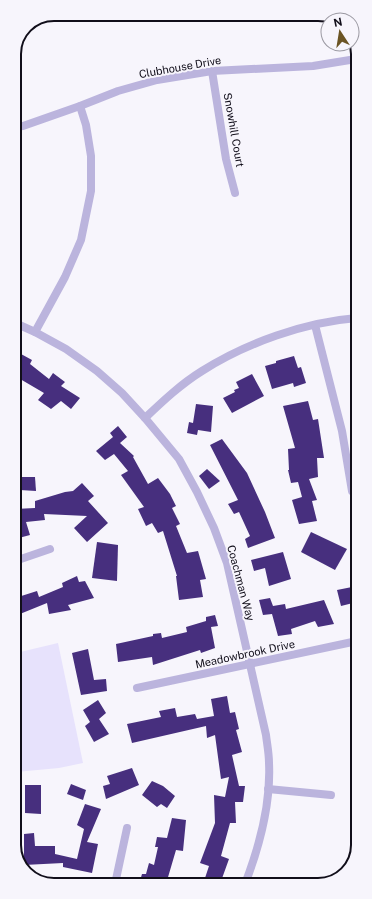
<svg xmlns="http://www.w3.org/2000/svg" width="372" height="899" viewBox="0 0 372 899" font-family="'Public Sans',sans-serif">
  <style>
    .green { fill: #e7e2fc }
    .building { fill: #472f7e }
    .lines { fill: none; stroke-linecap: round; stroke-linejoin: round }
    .minor { stroke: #bbb4dd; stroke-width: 8 }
    .labels { text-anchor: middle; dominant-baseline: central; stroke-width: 4; stroke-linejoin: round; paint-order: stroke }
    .street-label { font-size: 11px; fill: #110e1a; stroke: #f7f5fc }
    .rim { fill: none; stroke: #110e1a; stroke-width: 2 }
  </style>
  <rect width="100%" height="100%" fill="#f7f5fc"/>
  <path class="green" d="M58 643 83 763 59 768 16 772V653Z"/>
  <g class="building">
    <path d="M21 354 32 360 30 364 49 379 53 373 65 382 61 386 80 398 71 409 61 401 51 409 38 400 44 393 15 376V364Z"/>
    <path d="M294 356 298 368 301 367 306 383 294 387 293 383 272 389 265 366 276 363V361Z"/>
    <path d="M252 374 264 396 232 413 223 398 235 392 234 390 239 388 236 382Z"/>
    <path d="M308 401 313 420 318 419 324 458H317L318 477 309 479 317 500 312 501 317 521 299 524 292 500 302 497 298 482 291 483 288 470H289L288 449 295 448 283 406Z"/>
    <path d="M196 404 213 406 211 432 198 430 197 435 187 433 189 422 193 423Z"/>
    <path d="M118 426 127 437 120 443 134 456 133 457 148 484 158 478 170 494 176 506 172 508 180 524 176 526 187 553 198 551 206 579 200 580 203 597 179 600 176 576H177L163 531 158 533 152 523 146 526 138 509 144 507 121 475 128 471 114 454 105 460 96 451 113 437 110 433Z"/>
    <path d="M222 439 247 473 265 512 275 538 248 548 245 539 250 536 239 512 234 514 228 504 238 500 210 445Z"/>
    <path d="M207 469 220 481 209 489 199 476Z"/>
    <path d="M20 477H35L36 491 20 490Z"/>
    <path d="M82 483 94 496 88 501 108 523 87 542 74 528 87 516 44 514 45 520 26 522 30 535 15 539V509L35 508V501L65 492 73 491Z"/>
    <path d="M311 532 347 549 335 570 301 552Z"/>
    <path d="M97 542 118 545 117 581 92 578Z"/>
    <path d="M283 552 291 579 269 586 265 568 254 571 251 560Z"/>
    <path d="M77 576 79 582 85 581 94 598 68 605 71 610 49 614 47 603 15 616V598L37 591 39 597 63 587 62 583Z"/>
    <path d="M357 586V602L341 606 337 590Z"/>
    <path d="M270 598 273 606 285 604 286 609 324 600 334 624 318 627 315 621 291 629 292 634 278 636 272 614 263 615 259 600Z"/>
    <path d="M215 615 218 626 211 627 215 648 201 653 200 650 153 665 152 657 118 662 116 644 153 636V634L161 633 162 638 187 632 186 627 206 621V617Z"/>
    <path d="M88 649 94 680 106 679 107 691 81 695 72 653Z"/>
    <path d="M227 696 230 713 235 712 239 729 236 730 242 752 232 755 239 786H245L243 802H235L236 823H230L221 856 229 859 220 884H203L209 866 200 863 215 823 214 795 225 797 229 777 221 779 215 735 207 738 206 726 132 743 127 724 161 717 159 711 175 708 177 717 195 714 197 719 214 716 211 699Z"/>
    <path d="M98 700 106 713 99 719 109 734 94 742 85 726 90 722 83 710Z"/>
    <path d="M132 768 139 785 106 799 103 786 110 784 107 776Z"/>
    <path d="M152 781 163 786 175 796 167 808 161 804 157 807 142 795Z"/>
    <path d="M71 784 86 790 83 800 67 794Z"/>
    <path d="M25 785H41V814L25 813Z"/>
    <path d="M85 804 101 809 87 842 98 844 92 873 63 867V863L24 865V834L34 833 35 846H55V854L77 859 84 829 77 825Z"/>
    <path d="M172 818 186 820 183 851 176 850 166 884H139L142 874H146L149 863 154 865 158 847H155L157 837 167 838Z"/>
  </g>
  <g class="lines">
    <g class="minor">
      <path d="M354 60 356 70"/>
      <path d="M212 71 226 159 235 193"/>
      <path d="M14 127 23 126 80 106 118 91 157 80 212 71 313 66 356 59"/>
      <path d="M15 323 35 332 66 349 97 371 122 393 145 418 179 459 197 492 214 528 227 563 266 735C267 744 269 753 269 763 271 804 260 845 245 884"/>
      <path d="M315 325 342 431 352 491"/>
      <path d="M35 332 65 277 81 240 91 191V156L86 125 80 106"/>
      <path d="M145 418C163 401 181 384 202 371 246 343 305 322 357 318"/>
      <path d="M15 561 50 549"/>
      <path d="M137 688 357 641"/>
      <path d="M268 789 331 795"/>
      <path d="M115 884 127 828"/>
    </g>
  </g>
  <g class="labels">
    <g class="street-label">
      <text transform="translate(180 67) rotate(-10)">Clubhouse Drive</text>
      <text transform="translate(234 130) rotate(80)">Snowhill Court</text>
      <text transform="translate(241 583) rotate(75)">Coachman Way</text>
      <text transform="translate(245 654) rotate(-12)">Meadowbrook Drive</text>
    </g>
  </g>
  <path d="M0 0H372V899H0ZM54 21H318A33 33 0 0 1 351 54V845A33 33 0 0 1 318 878H54A33 33 0 0 1 21 845V54A33 33 0 0 1 54 21Z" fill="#f7f5fc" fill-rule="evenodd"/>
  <path class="rim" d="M54 21H318A33 33 0 0 1 351 54V845A33 33 0 0 1 318 878H54A33 33 0 0 1 21 845V54A33 33 0 0 1 54 21Z"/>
  <g transform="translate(340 32) rotate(348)"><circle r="19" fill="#f7f5fc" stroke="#9b99a2"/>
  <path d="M0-3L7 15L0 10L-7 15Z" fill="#6b5424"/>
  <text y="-6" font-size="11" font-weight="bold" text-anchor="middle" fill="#110e1a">N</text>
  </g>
</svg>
